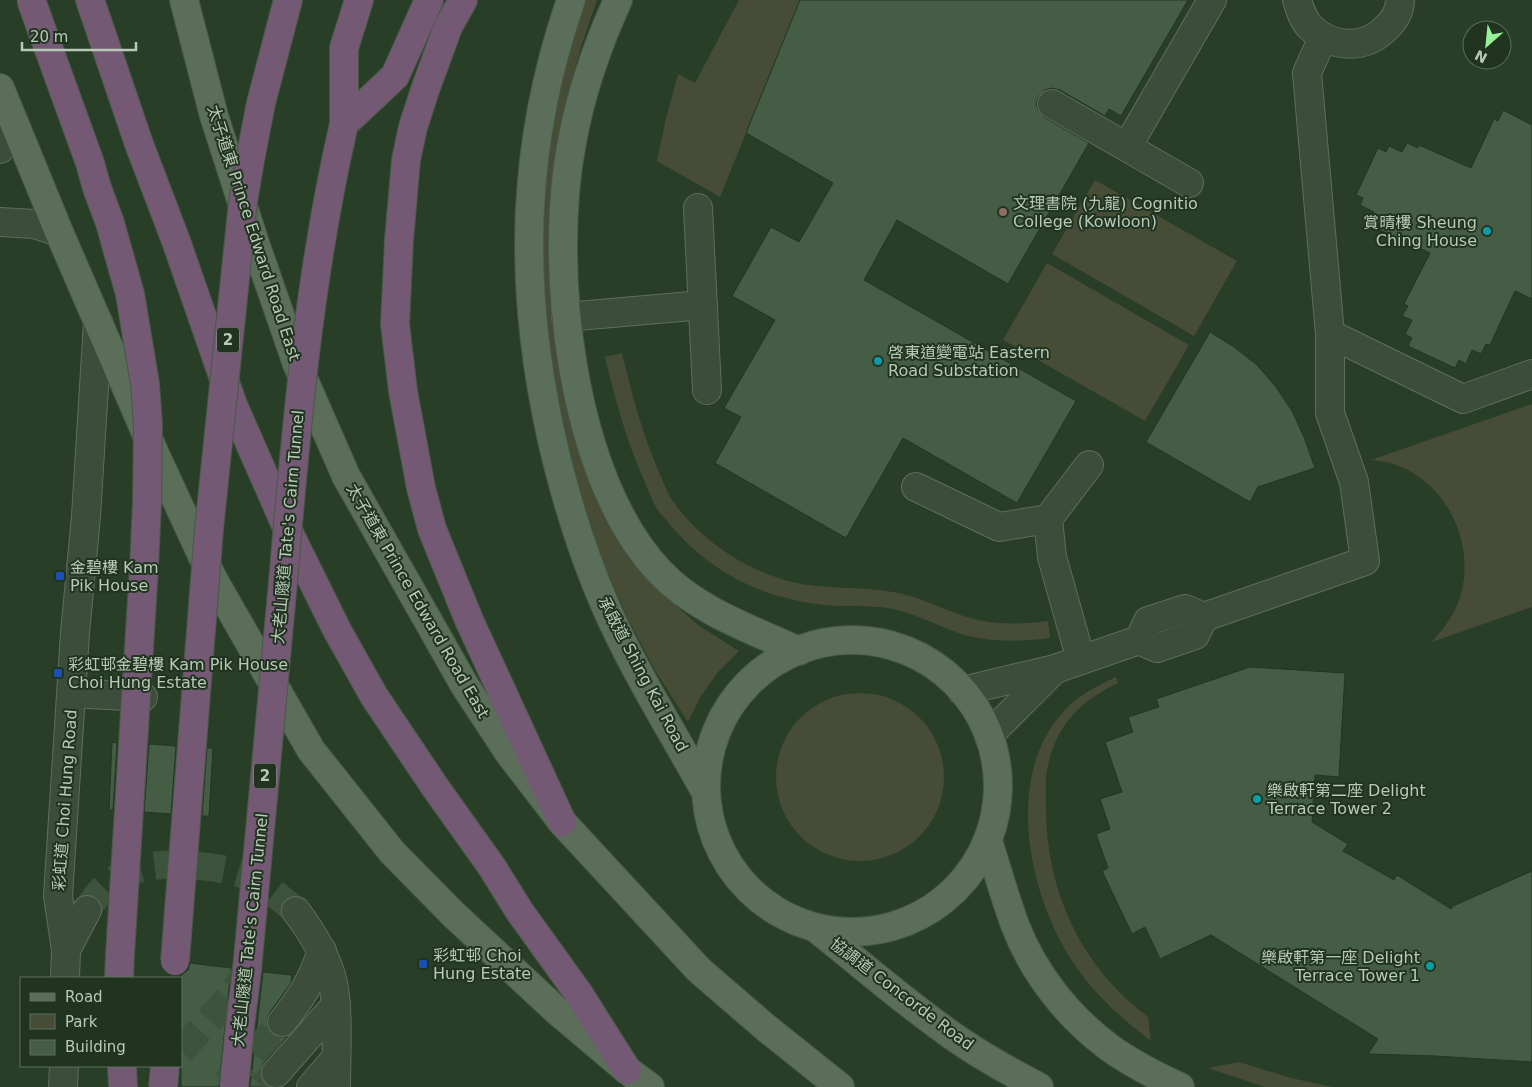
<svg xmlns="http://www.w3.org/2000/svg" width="1532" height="1087" viewBox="0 0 1532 1087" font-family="'DejaVu Sans','Noto Sans TC',sans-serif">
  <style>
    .green { fill: #464c36 }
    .building { fill: #455d44; stroke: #233622 }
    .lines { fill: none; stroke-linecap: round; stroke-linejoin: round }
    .minor-tunnel { stroke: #3e533d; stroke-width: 28; stroke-dasharray: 28 14; stroke-linecap: butt }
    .minor-casing { stroke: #5d6f5c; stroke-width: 30 }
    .major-casing { stroke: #455845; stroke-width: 30 }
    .highway-casing { stroke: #475946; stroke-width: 30 }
    .minor { stroke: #3c4e3b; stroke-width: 28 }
    .major { stroke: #5a6e5a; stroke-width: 28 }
    .highway { stroke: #745974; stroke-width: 28 }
    .highway-bridge-casing { stroke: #475946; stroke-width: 30; stroke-linecap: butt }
    .highway-bridge { stroke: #745974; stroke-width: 28 }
    .education-dot { fill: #8d6e63; stroke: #213420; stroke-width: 2 }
    .culture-dot { fill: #0f9aa8; stroke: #213420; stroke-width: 2 }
    .transit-dot { fill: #1a4fb4; stroke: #213420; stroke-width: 2 }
    .labels { text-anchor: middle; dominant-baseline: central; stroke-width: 4; stroke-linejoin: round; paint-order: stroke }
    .shield { fill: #213420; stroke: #8b9c8a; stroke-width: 1 }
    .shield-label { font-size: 15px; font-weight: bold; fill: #b8c9b8 }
    .poi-label { font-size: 16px; fill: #b8c9b8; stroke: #213420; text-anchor: start }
    .street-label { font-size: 16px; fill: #b8c9b8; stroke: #213420 }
  </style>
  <rect width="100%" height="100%" fill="#283e27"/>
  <g class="green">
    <path d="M585 0H597L582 44 568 93 559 143 558 348 662 593 698 625 739 651 718 672 701 696 688 722 656 672 628 619 604 565 584 512 568 458 557 402 541 297V193L557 90 571 40Z"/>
    <path d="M739 0H800L720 197 657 161 666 118 678 74 695 83Z"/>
    <path d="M1095 180 1237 261 1194 336 1052 254Z"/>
    <path d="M1047 263 1189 345 1145 421 1003 340Z"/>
    <path d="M622 353C632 394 642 433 659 472 663 481 667 492 672 500 700 540 745 570 792 582 826 590 860 586 893 592 916 596 936 606 958 614 987 625 1017 625 1048 621L1050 638C1018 642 984 643 953 631 933 623 914 614 893 609 868 604 842 608 817 604 807 603 797 601 787 598 741 588 698 559 668 522 664 517 659 513 656 507 651 499 648 489 644 480 626 440 615 399 605 357Z"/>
    <path d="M1532 404V607L1432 642C1445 627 1458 610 1462 590 1474 537 1443 478 1390 463 1384 461 1377 461 1371 460Z"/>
    <path d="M1116 677 1118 683C1080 701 1055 726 1047 770 1045 781 1046 793 1046 804 1045 889 1080 966 1148 1017L1151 1041C1122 1019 1095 995 1074 964 1029 897 1003 778 1063 712 1077 696 1097 686 1116 677Z"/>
    <circle cx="860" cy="777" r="84"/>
    <path d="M1239 1062 1291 1078 1333 1087H1265L1208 1068Z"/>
  </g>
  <g class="building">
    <path d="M800 0H1188L1121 116 1109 109 1105 116 1060 90 1052 88 1045 90 1039 96 1036 104 1039 112 1044 117 1089 143 1008 284 897 220 864 280 1076 401 1017 503 903 438 846 538 715 463 741 417 724 408 775 320 732 296 771 227 799 242 833 183 746 133Z"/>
    <path d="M1503 110 1532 125V299L1515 291 1490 345 1486 344 1481 354 1472 350 1466 364 1459 360 1455 368 1408 346 1412 338 1405 334 1412 320 1402 316 1408 306 1404 304 1430 253 1378 229 1380 226 1369 221 1374 212 1360 205 1363 198 1356 195 1378 148 1386 152 1389 146 1402 152 1407 143 1418 148 1419 145 1471 168 1494 119 1498 121Z"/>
    <path d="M1210 332 1234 347 1257 365 1276 387 1292 411 1304 437 1315 468 1258 487 1250 502 1146 442Z"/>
    <path d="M1250 667 1345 673 1339 777 1315 775 1312 822 1348 844 1343 851 1394 880 1397 875 1451 909 1453 906 1532 871V1062L1435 1056 1368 1054 1378 1039 1211 935 1160 959 1145 927 1132 934 1102 871 1108 868 1096 834 1110 829 1100 799 1122 792 1105 742 1133 732 1128 717 1159 707 1156 699Z"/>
    <path d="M112 742 117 743 113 810H109Z"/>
    <path d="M149 744 176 746 171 814 144 812Z"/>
    <path d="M207 748H213L209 816H202Z"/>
    <path d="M190 963 231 968 219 1087H181V975L188 970Z"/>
    <path d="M263 972 292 975 291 983 270 1012 267 1020 268 1028 272 1034 279 1037H286L285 1039 264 1063 261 1069V1078L265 1084 270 1087H250Z"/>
  </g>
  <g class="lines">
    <g class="minor-tunnel">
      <path d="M87 910C92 902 98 893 106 886 132 863 168 863 200 866 216 868 235 870 249 877 266 886 281 899 296 911"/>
      <path d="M181 1051 236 990 248 966"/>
      <path d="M225 1084 282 1022"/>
      <path d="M262 1087 276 1073"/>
    </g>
    <g class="minor-casing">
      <g id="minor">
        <path d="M1297 0C1300 10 1303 20 1311 28 1331 47 1363 50 1384 30 1393 22 1400 12 1400 0"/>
        <path d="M1323 37 1307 73 1330 334 1463 399 1532 374"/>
        <path d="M1052 104 1189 183"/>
        <path d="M1127 147 1212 0"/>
        <path d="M0 149 5 142 14 122"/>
        <path d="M698 208 707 390"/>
        <path d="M0 222 34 224 59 232"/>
        <path d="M566 317 703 305"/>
        <path d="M916 487 999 527 1048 519 1089 465"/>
        <path d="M1048 519 1052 557 1081 660"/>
        <path d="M1139 640 1148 621 1185 609 1204 617 1365 561 1354 482 1330 413V334"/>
        <path d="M962 691 1055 669 1139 640 1157 648 1195 635 1204 617"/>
        <path d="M72 693 143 697"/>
        <path d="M989 735 1055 669"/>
        <path d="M296 911C312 932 327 956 333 983 339 1014 336 1054 336 1087"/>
        <path d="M66 950 87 910"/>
        <path d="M65 978 66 950 58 896 75 633 86 516 98 322"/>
        <path d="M282 1022C302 997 311 982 322 951"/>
        <path d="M276 1073 336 1005"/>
        <path d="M63 1087 64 1066"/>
        <path d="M311 1087 336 1058"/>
      </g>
    </g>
    <g class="major-casing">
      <g id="major">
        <path d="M184 0 214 116 255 243 297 364 346 476 465 686 509 753 562 822 699 970 765 1027 840 1087"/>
        <path d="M571 0C521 144 518 282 550 431 563 490 581 550 605 605 633 669 670 728 704 789"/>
        <path d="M618 0C597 46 581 92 572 142 548 265 570 478 660 572 697 611 751 629 799 651"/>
        <path d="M0 88 59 232 98 322 155 454 213 579 311 750 392 852 453 914 556 1010 627 1070 650 1087"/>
        <circle cx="852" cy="786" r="146"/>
        <path d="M988 841C997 869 1005 898 1015 925 1034 974 1068 1017 1110 1048 1131 1063 1156 1076 1180 1087"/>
        <path d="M818 930C865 967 910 1007 960 1041 985 1058 1012 1073 1039 1087"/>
      </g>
    </g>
    <g class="highway-casing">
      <g id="highway">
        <path d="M90 0 139 144 176 241 233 405 291 537 337 630 374 696 435 787 492 867 520 912 579 994 627 1070"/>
        <path d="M463 0 448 27 425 90 413 127 406 160 399 240 395 324 403 391 421 488 432 529 469 620 562 822"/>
        <path d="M261 103 288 0"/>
        <path d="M344 124 395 76 429 0"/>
        <path d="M344 124V48L359 0"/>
        <path d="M119 978 120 955"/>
        <path d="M122 1066 123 1087"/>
      </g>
    </g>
    <use href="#minor" class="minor"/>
    <use href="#major" class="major"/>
    <use href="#highway" class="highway"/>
    <g class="highway-bridge-casing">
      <g id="highway-bridge">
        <path d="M31 0 90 163 97 188 110 223 130 294 145 384 148 424 147 503 144 567 120 955"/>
        <path d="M175 961 209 529 243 202 250 160 261 103"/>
        <path d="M163 1087 165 1066"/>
        <path d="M234 1087 240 1026 247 970C259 841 271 712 283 582 296 429 309 275 344 124"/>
      </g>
    </g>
    <use href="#highway-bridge" class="highway-bridge"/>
  </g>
  <circle class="education-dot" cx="1003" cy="212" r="5"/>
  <g class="culture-dot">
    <circle cx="1487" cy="231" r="5"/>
    <circle cx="878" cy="361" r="5"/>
    <circle cx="1257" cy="799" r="5"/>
    <circle cx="1430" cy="966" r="5"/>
  </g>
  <g class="transit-dot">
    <rect x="55" y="571" width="10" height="10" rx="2.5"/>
    <rect x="53" y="668" width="10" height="10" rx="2.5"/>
    <rect x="418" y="959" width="10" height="10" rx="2.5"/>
  </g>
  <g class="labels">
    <g class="shield">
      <rect x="217" y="327.5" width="22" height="25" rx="4"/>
      <rect x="254" y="763.5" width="22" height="25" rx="4"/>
    </g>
    <g class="shield-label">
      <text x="228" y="340">2</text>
      <text x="265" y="776">2</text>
    </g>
    <g class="poi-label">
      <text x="1013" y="203">文理書院 (九龍) Cognitio<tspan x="1013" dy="18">College (Kowloon)</tspan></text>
      <text x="1477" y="222" text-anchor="end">賞晴樓 Sheung<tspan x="1477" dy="18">Ching House</tspan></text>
      <text x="888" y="352">啓東道變電站 Eastern<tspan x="888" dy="18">Road Substation</tspan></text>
      <text x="70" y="567">金碧樓 Kam<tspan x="70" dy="18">Pik House</tspan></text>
      <text x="68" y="664">彩虹邨金碧樓 Kam Pik House<tspan x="68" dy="18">Choi Hung Estate</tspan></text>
      <text x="1267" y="790">樂啟軒第二座 Delight<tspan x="1267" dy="18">Terrace Tower 2</tspan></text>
      <text x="433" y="955">彩虹邨 Choi<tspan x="433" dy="18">Hung Estate</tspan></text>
      <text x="1420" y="957" text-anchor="end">樂啟軒第一座 Delight<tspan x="1420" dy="18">Terrace Tower 1</tspan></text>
    </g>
    <g class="street-label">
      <text transform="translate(254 233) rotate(72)">太子道東 Prince Edward Road East</text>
      <text transform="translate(288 527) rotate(-85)">大老山隧道 Tate's Cairn Tunnel</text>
      <text transform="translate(418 601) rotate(60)">太子道東 Prince Edward Road East</text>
      <text transform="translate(643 674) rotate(62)">承啟道 Shing Kai Road</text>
      <text transform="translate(65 800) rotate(-86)">彩虹道 Choi Hung Road</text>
      <text transform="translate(250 930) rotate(-84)">大老山隧道 Tate's Cairn Tunnel</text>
      <text transform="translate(902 994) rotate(37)">協調道 Concorde Road</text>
    </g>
  </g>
  <rect x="20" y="977" width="162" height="90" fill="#213420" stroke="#5d705d"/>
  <rect x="30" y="993" width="25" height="8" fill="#5a6e5a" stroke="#5d705d"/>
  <text x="65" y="1002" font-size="15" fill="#b8c9b8">Road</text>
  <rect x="30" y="1014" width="25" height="15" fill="#464c36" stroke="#5d705d"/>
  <text x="65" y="1027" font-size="15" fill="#b8c9b8">Park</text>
  <rect x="30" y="1040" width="25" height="15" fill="#455d44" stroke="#5d705d"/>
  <text x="65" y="1052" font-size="15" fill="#b8c9b8">Building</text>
  <g transform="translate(1487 45) rotate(207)"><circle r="24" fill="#213420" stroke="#5d705d"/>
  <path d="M0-4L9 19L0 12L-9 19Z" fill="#96f097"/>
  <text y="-8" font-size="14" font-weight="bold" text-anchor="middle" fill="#b8c9b8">N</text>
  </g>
  <path d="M22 42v8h114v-8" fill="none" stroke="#b8c9b8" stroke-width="2.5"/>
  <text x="30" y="42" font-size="15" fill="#b8c9b8" stroke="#213420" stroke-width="4" paint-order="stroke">20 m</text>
</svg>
